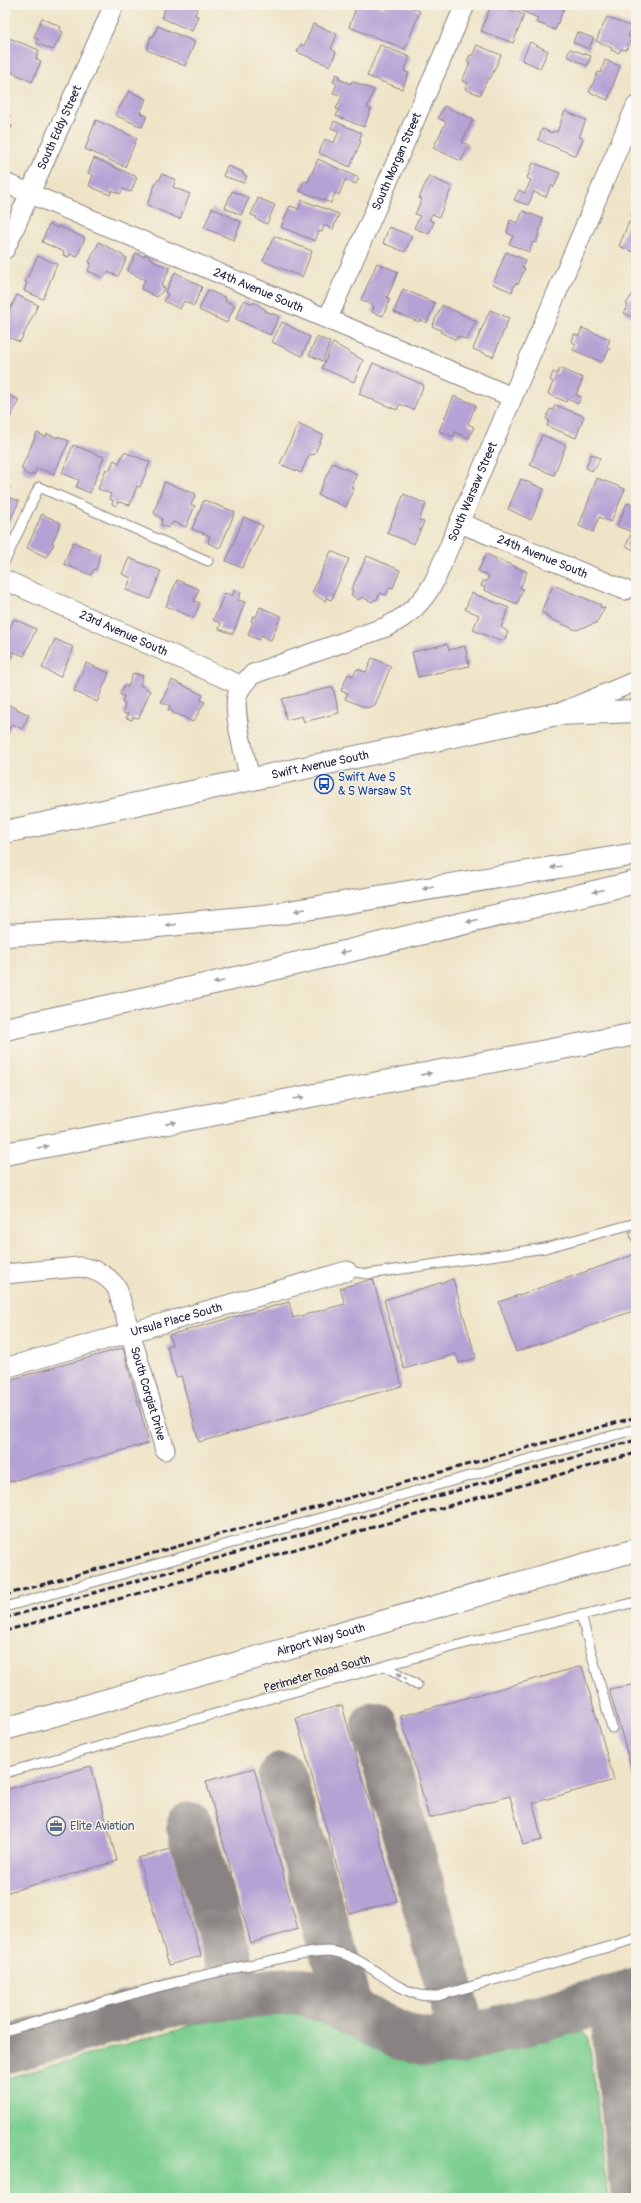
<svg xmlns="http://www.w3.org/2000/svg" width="641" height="2203" viewBox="0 0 641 2203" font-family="Pangolin,sans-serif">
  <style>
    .green { fill: #7bce90; stroke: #4e7866 }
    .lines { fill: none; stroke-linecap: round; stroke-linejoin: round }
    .taxiway { stroke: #888382; stroke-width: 48 }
    .building { fill: #b5a1d4 }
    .service-casing { stroke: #888382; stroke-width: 11 }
    .minor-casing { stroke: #888382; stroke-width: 21 }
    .tertiary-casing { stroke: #888382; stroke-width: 24 }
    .secondary-casing { stroke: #888382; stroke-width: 24 }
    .motorway-casing { stroke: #888382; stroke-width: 24 }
    .service { stroke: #fff; stroke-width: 9 }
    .minor { stroke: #fff; stroke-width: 19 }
    .tertiary { stroke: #fff; stroke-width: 22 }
    .secondary { stroke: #fff; stroke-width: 22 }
    .motorway { stroke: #fff; stroke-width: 22 }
    .rail { stroke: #22223b; stroke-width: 3; stroke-dasharray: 6 3; stroke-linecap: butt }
    .oneway { fill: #9c9ca7 }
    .labels { text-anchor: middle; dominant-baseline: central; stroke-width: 3; stroke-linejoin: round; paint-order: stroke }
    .street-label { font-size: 12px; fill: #22223b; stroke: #f7f3e8 }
    .transit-label { font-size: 12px; fill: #164399; stroke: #f7f3e8; text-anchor: start }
    .service-label { font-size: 12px; fill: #4e5e75; stroke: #f7f3e8; text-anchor: start }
  </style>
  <rect width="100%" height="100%" fill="#f7f3e8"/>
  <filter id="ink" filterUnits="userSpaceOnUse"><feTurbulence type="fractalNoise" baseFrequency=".025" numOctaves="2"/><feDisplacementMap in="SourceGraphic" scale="8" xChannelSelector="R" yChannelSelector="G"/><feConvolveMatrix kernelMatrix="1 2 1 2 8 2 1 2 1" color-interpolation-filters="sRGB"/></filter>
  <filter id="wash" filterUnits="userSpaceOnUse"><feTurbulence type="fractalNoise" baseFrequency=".012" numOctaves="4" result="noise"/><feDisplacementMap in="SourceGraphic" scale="16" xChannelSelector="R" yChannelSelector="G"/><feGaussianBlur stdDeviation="0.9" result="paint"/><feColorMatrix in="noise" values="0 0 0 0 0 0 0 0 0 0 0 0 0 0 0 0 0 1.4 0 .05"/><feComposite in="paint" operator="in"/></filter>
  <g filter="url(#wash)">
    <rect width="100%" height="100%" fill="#efe4c8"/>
    <path class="green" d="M307 2002 427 2058 471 2054 566 2023 578 2026 589 2039 608 2198H5V2079L213 2019 274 2004Z"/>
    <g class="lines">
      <g class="taxiway">
        <path d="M375 1725 464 2039"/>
        <path d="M282 1776 351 2012"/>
        <path d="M190 1826 239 1996"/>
        <path d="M612 1999 635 2198"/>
        <path d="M5 2050 168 2003 274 1992 301 1991 334 2003 400 2036 427 2043 457 2041 636 1992"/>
      </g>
    </g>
    <g id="blocks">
      <g class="building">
        <path d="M166 5H199L195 15 198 16 192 31 162 18Z"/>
        <path d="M357 5H376L384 8 385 5H405L420 11 405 49 349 27Z"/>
        <path d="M491 5H498L524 15 513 43 481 31Z"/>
        <path d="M514 5H557L564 8 555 30 536 22 538 18 513 7Z"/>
        <path d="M607 17 632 27 628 36 632 38 626 50 621 49 619 53 611 50 612 48 596 41Z"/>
        <path d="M42 18 61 27 60 30 63 32 53 50 36 43 38 39 34 37Z"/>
        <path d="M313 24 337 34 331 49 336 52 330 66 297 52 301 44 304 46Z"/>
        <path d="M158 26 195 42 185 66 147 50 151 36 153 37Z"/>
        <path d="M577 32 593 38 589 49 573 42Z"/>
        <path d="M9 38 39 50 36 59 41 61 32 82 5 69V47Z"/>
        <path d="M530 42 548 51 540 68 522 60Z"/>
        <path d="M380 45 410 57 404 71 409 73 402 89 367 76Z"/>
        <path d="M477 45 501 55 490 79 488 78 480 95 465 89 468 83 462 81 470 63 467 62 470 55 472 56Z"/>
        <path d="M570 49 591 56 587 66 567 56Z"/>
        <path d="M605 60 620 66 608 100 589 92 598 72 601 73Z"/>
        <path d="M336 74 340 76 339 79 351 84 352 81 374 90 367 108 371 109 364 127 336 116 339 110 336 109 342 96 333 93 337 84 333 82Z"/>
        <path d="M129 91 146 99 140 113 147 116 142 127 115 115Z"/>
        <path d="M444 106 473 119 462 142 469 145 461 161 433 148 446 122 438 118Z"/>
        <path d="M565 111 586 120 579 137 583 139 576 156 538 140 542 129 552 133 553 131 557 132Z"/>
        <path d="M5 114 10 115 7 124 12 126 8 134 5 133Z"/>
        <path d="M96 120 137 138 125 167 85 149Z"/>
        <path d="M334 121 362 133 359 140 361 141 350 167 319 153 325 139 334 143 339 131 331 128Z"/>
        <path d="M94 158 137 177 131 192 123 189 120 194 112 190 110 195 89 186 93 175 88 173Z"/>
        <path d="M318 159 359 178 356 184 345 180 339 195 335 193 331 203 300 191 304 181 308 182Z"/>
        <path d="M533 163 560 173 554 187 551 185 546 197 534 192 528 205 514 200 519 190 525 193 531 180 527 178Z"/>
        <path d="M227 166 243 172 242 174 247 176 244 183 223 176Z"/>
        <path d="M162 174 176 180 173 187 190 194 180 219 147 205 157 180H160Z"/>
        <path d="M429 176 452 187 439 217 432 214 429 220 434 222 429 234 414 228 420 216 415 214 422 199 419 198Z"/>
        <path d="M232 191 249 198 241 215 225 208Z"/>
        <path d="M258 198 275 205 267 224 256 219 257 217 251 215Z"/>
        <path d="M302 200 339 214 333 229 324 225 322 232 319 231 315 241 281 227 290 206 299 209Z"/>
        <path d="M636 203V218L631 216Z"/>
        <path d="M212 208 241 222 234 240 204 228Z"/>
        <path d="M523 211 543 219 536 243 533 242 529 252 509 244 513 236 507 233 510 220 518 223Z"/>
        <path d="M629 222 636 225V253L619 246Z"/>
        <path d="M49 224 58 228V226L85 238 77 257 70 254 69 257 63 255 64 252 42 242Z"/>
        <path d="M389 227 412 236 405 252 383 243Z"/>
        <path d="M274 236 312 251 302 277 263 261Z"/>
        <path d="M99 242 127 258 118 276 107 272 104 278 88 271 91 263 89 262Z"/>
        <path d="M506 252 526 260 522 267 525 268 518 284 515 283 512 292 493 284Z"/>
        <path d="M136 253 144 257 145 254 157 263 170 268 161 286 165 288 157 297 141 289 145 280 127 271Z"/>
        <path d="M38 256 57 264 43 299 24 291 27 283 25 282Z"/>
        <path d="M377 263 398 272 387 298 390 299 383 316 372 312 374 306 361 300Z"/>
        <path d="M175 272 202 287 194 306 184 301 180 309 164 301 168 294 165 293Z"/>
        <path d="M403 289 435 303 427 323 420 320 419 322 394 312Z"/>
        <path d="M636 289V319L624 313 628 305 626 304Z"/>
        <path d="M208 290 226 298 225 301 235 305 227 323 199 310Z"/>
        <path d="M17 295 38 305 20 342 8 337 7 339 5 338V316H7Z"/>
        <path d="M244 300 253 304 254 302 266 310 265 311 279 316 270 335 236 319Z"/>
        <path d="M442 305 476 321 467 340 458 336 456 340 440 332 441 330 432 326Z"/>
        <path d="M490 310 509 318 493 357 473 349Z"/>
        <path d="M282 322 310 337 302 356 272 342Z"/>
        <path d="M582 328 610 339 607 347 610 348 602 362 573 350 576 344 572 342 574 334 579 336Z"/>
        <path d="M317 337 330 342 323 361 309 355Z"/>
        <path d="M333 343 363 360 354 382 322 368Z"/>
        <path d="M373 363 424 385 413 410 400 404 397 410 359 394Z"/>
        <path d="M560 368 583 378 576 395 581 397 578 404 567 399 566 402 548 394 553 382 550 380 553 372 557 374Z"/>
        <path d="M5 393 19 400 5 427Z"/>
        <path d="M454 396 476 405 468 424 474 427 469 438 455 432 453 437 439 431Z"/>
        <path d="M555 405 584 416 576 438 547 426 549 420 546 419 550 409 553 410Z"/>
        <path d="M298 424 323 435 314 455 311 454 308 457 301 473 280 464Z"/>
        <path d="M37 433 46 437 47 434 58 438V436L69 441 54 474 37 468 34 475 32 473 31 476 23 472 24 470 21 469Z"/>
        <path d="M542 435 566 445 554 475 530 465Z"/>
        <path d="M73 445 104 457 90 493 76 487 79 480 62 473Z"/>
        <path d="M124 452 150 462 140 487 137 486 130 505 118 502 116 506 112 504 113 500 109 499 111 494 98 489 106 469 109 471 114 460 119 463Z"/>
        <path d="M591 454 600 458 595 469 593 468 592 471 586 468Z"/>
        <path d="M332 463 357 474 351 487 354 488 346 507 318 495Z"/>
        <path d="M597 478 625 489 611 522 599 517 593 532 579 526Z"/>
        <path d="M521 479 544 489 531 520 508 509Z"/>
        <path d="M164 482 196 494 191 505 195 506 186 527 173 522 168 528 161 525 162 519 154 513Z"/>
        <path d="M5 484 10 487 6 496 19 501 5 532Z"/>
        <path d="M404 494 426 504 419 520 424 522 414 544 387 533Z"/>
        <path d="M204 500 235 512 220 548 208 543 210 536 192 529Z"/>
        <path d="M627 503 636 506V551L626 546 632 532 617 526Z"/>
        <path d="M42 514 61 523 52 543 54 544 46 557 27 548Z"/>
        <path d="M244 517 263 526 242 568 226 561Z"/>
        <path d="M73 542 100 553 96 570 94 569 91 575 64 564Z"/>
        <path d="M331 551 349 559 331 600 326 598 325 601 312 593Z"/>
        <path d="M486 554 527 572 520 588 523 589 517 604 484 590 485 588 481 586 483 580 486 582 489 576 478 571Z"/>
        <path d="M367 556 400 570 393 588 390 587 386 595 380 593 377 600 375 599 372 602 362 597 359 600 351 595 353 591 351 590Z"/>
        <path d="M129 558 161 571 150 599 126 590 131 578 122 574Z"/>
        <path d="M177 580 199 589 194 601 200 603 194 618 166 606Z"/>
        <path d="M553 585 601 605 600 607 605 608 596 623 576 630 546 617 547 615 541 612Z"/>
        <path d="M235 590 241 592 238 600 245 602 233 634 219 629 221 623 213 620 225 593 232 596Z"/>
        <path d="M472 593 509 608 501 627 508 632 505 639 500 641 473 630 479 615 465 609Z"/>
        <path d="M260 607 281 616 271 640 261 635 259 640 248 635 253 622 251 621 253 616 256 617Z"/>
        <path d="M14 619 36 629 24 656 14 652 11 660 5 657V639Z"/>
        <path d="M55 639 73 647 71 650H73L60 677 42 668Z"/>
        <path d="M447 644 449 650 465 646 469 666 418 677 412 652Z"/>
        <path d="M372 658 391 666 375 705 367 708 345 699 348 693 341 691 348 674 353 676 357 669 366 672Z"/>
        <path d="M86 663 109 673 97 702 74 691Z"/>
        <path d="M133 673 143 676 140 685 150 691 139 718 133 717 132 720 126 718 128 714 123 713 125 704 122 703 124 696 120 695 124 685 128 687Z"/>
        <path d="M172 680 203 695 201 700 205 702 193 722 177 714H173L172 711 168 710 170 706 161 702Z"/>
        <path d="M333 687 339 713 304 722 302 716 286 720 282 699Z"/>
        <path d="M5 703 29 715 22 729 12 724 6 736Z"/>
        <path d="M636 1230V1252L629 1232Z"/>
        <path d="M636 1254V1310L516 1352 499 1302Z"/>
        <path d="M373 1279 402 1386 199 1442 181 1376 176 1377 167 1346 172 1345 169 1335 289 1302 293 1318 345 1304 340 1288Z"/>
        <path d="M453 1279 476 1358 459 1363 456 1354 404 1369 384 1300Z"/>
        <path d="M123 1348 149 1443 5 1483V1381Z"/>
        <path d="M582 1666 614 1780 533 1803 542 1840 523 1845 510 1796 429 1818 401 1716Z"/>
        <path d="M636 1684V1785L609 1689Z"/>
        <path d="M342 1705 397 1901 350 1914 296 1718Z"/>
        <path d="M91 1766 117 1861 5 1893V1790Z"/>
        <path d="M254 1768 298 1929 251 1943 206 1781Z"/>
        <path d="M171 1849 201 1956 169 1965 138 1858Z"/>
      </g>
    </g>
  </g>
  <g filter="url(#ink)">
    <use href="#blocks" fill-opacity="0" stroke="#888382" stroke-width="1"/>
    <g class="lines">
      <g class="service-casing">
        <g id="service">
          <path d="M5 561 39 487 208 561"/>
          <path d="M347 1271 368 1274 545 1248 636 1223"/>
          <path d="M5 1607 636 1429"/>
          <path d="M581 1615 612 1728"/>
          <path d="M387 1667 417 1685"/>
          <path d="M5 1773 470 1642 636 1602"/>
          <path d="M5 2031C89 2007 173 1980 259 1963 281 1959 305 1951 328 1951 363 1953 387 1987 420 1995 426 1996 432 1996 438 1996L636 1939"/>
        </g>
      </g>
      <g class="minor-casing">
        <g id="minor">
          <path id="s1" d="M5 183 512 397"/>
          <path id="s2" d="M5 249 114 5"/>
          <path id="s3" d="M328 318 465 5"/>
          <path id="s4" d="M460 523 625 590"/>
          <path id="s5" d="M5 580 242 686"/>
          <path d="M560 713 636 681"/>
          <path id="s6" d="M250 780C246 759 233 716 237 697 239 688 246 680 253 674L386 627C409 616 423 602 435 580L636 106"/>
          <path id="s7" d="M5 1274 79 1267C96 1269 107 1275 117 1288L165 1450"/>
          <path id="s8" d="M5 1368 347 1271"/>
        </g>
      </g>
      <g class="tertiary-casing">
        <g id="tertiary">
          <path id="s9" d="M5 832 557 714 636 711"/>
        </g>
      </g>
      <g class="secondary-casing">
        <g id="secondary">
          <path id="s10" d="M5 1729 636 1550"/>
        </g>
      </g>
      <g class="motorway-casing">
        <g id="motorway">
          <path d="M5 935 136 928 265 916 636 854"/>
          <path d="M5 1029 232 979 636 882"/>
          <path d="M5 1154 636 1034"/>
        </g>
      </g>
      <use href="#service" class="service"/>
      <use href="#minor" class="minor"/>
      <use href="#tertiary" class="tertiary"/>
      <use href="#secondary" class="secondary"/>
      <use href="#motorway" class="motorway"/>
      <g class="rail">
        <path d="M5 1595 636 1417"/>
        <path d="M5 1618 636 1440"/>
        <path d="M5 1631 636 1453"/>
      </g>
    </g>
    <defs><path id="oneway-solid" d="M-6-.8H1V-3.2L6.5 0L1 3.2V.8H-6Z"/></defs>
    <g class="oneway">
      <use href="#oneway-solid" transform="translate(556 867) rotate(170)"/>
      <use href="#oneway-solid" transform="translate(428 888) rotate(170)"/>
      <use href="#oneway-solid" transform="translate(598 891) rotate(166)"/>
      <use href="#oneway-solid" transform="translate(300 910) rotate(170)"/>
      <use href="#oneway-solid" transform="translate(472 921) rotate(166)"/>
      <use href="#oneway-solid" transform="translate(171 925) rotate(174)"/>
      <use href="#oneway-solid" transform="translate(345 952) rotate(166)"/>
      <use href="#oneway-solid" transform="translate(219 982) rotate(168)"/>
      <use href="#oneway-solid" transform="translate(426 1074) rotate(-11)"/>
      <use href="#oneway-solid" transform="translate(299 1098) rotate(-11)"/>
      <use href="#oneway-solid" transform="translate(171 1123) rotate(-11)"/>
      <use href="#oneway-solid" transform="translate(43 1147) rotate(-11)"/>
      <use href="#oneway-solid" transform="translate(402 1676) rotate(-148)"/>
    </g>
  </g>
  <defs>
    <g id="bus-ring" transform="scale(1)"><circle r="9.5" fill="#f7f3e8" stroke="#1a4fb4" stroke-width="1.5"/><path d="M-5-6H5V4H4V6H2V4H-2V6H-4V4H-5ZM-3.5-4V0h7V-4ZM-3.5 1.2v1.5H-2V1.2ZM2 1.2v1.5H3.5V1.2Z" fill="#1a4fb4"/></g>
    <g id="office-ring" transform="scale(1)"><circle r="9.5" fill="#f7f3e8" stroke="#5c6f8a" stroke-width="1.5"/><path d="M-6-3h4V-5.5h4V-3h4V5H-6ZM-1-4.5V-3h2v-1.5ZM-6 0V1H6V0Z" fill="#5c6f8a"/></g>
  </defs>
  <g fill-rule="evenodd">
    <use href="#bus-ring" x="324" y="784"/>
    <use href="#office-ring" x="56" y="1826"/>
  </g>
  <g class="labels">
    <g class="street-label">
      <text stroke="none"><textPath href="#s2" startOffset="133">South Eddy Street</textPath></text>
      <text stroke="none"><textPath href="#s3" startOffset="171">South Morgan Street</textPath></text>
      <text stroke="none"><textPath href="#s1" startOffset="275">24th Avenue South</textPath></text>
      <text stroke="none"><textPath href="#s6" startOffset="419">South Warsaw Street</textPath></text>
      <text stroke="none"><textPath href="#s4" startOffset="89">24th Avenue South</textPath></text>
      <text stroke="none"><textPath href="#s5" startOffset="130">23rd Avenue South</textPath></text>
      <text stroke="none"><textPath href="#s9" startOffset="322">Swift Avenue South</textPath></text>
      <text stroke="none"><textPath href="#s8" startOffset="178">Ursula Place South</textPath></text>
      <text stroke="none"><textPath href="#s7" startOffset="229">South Corgiat Drive</textPath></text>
      <text stroke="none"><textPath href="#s10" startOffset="328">Airport Way South</textPath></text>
      <text transform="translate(317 1674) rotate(-16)">Perimeter Road South</text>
    </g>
    <g class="transit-label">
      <text x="338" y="777">Swift Ave S<tspan x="338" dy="14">&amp; S Warsaw St</tspan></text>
    </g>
    <g class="service-label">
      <text x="70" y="1826">Elite Aviation</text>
    </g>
  </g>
  <rect width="641" height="2203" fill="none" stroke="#f7f3e8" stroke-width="20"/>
</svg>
